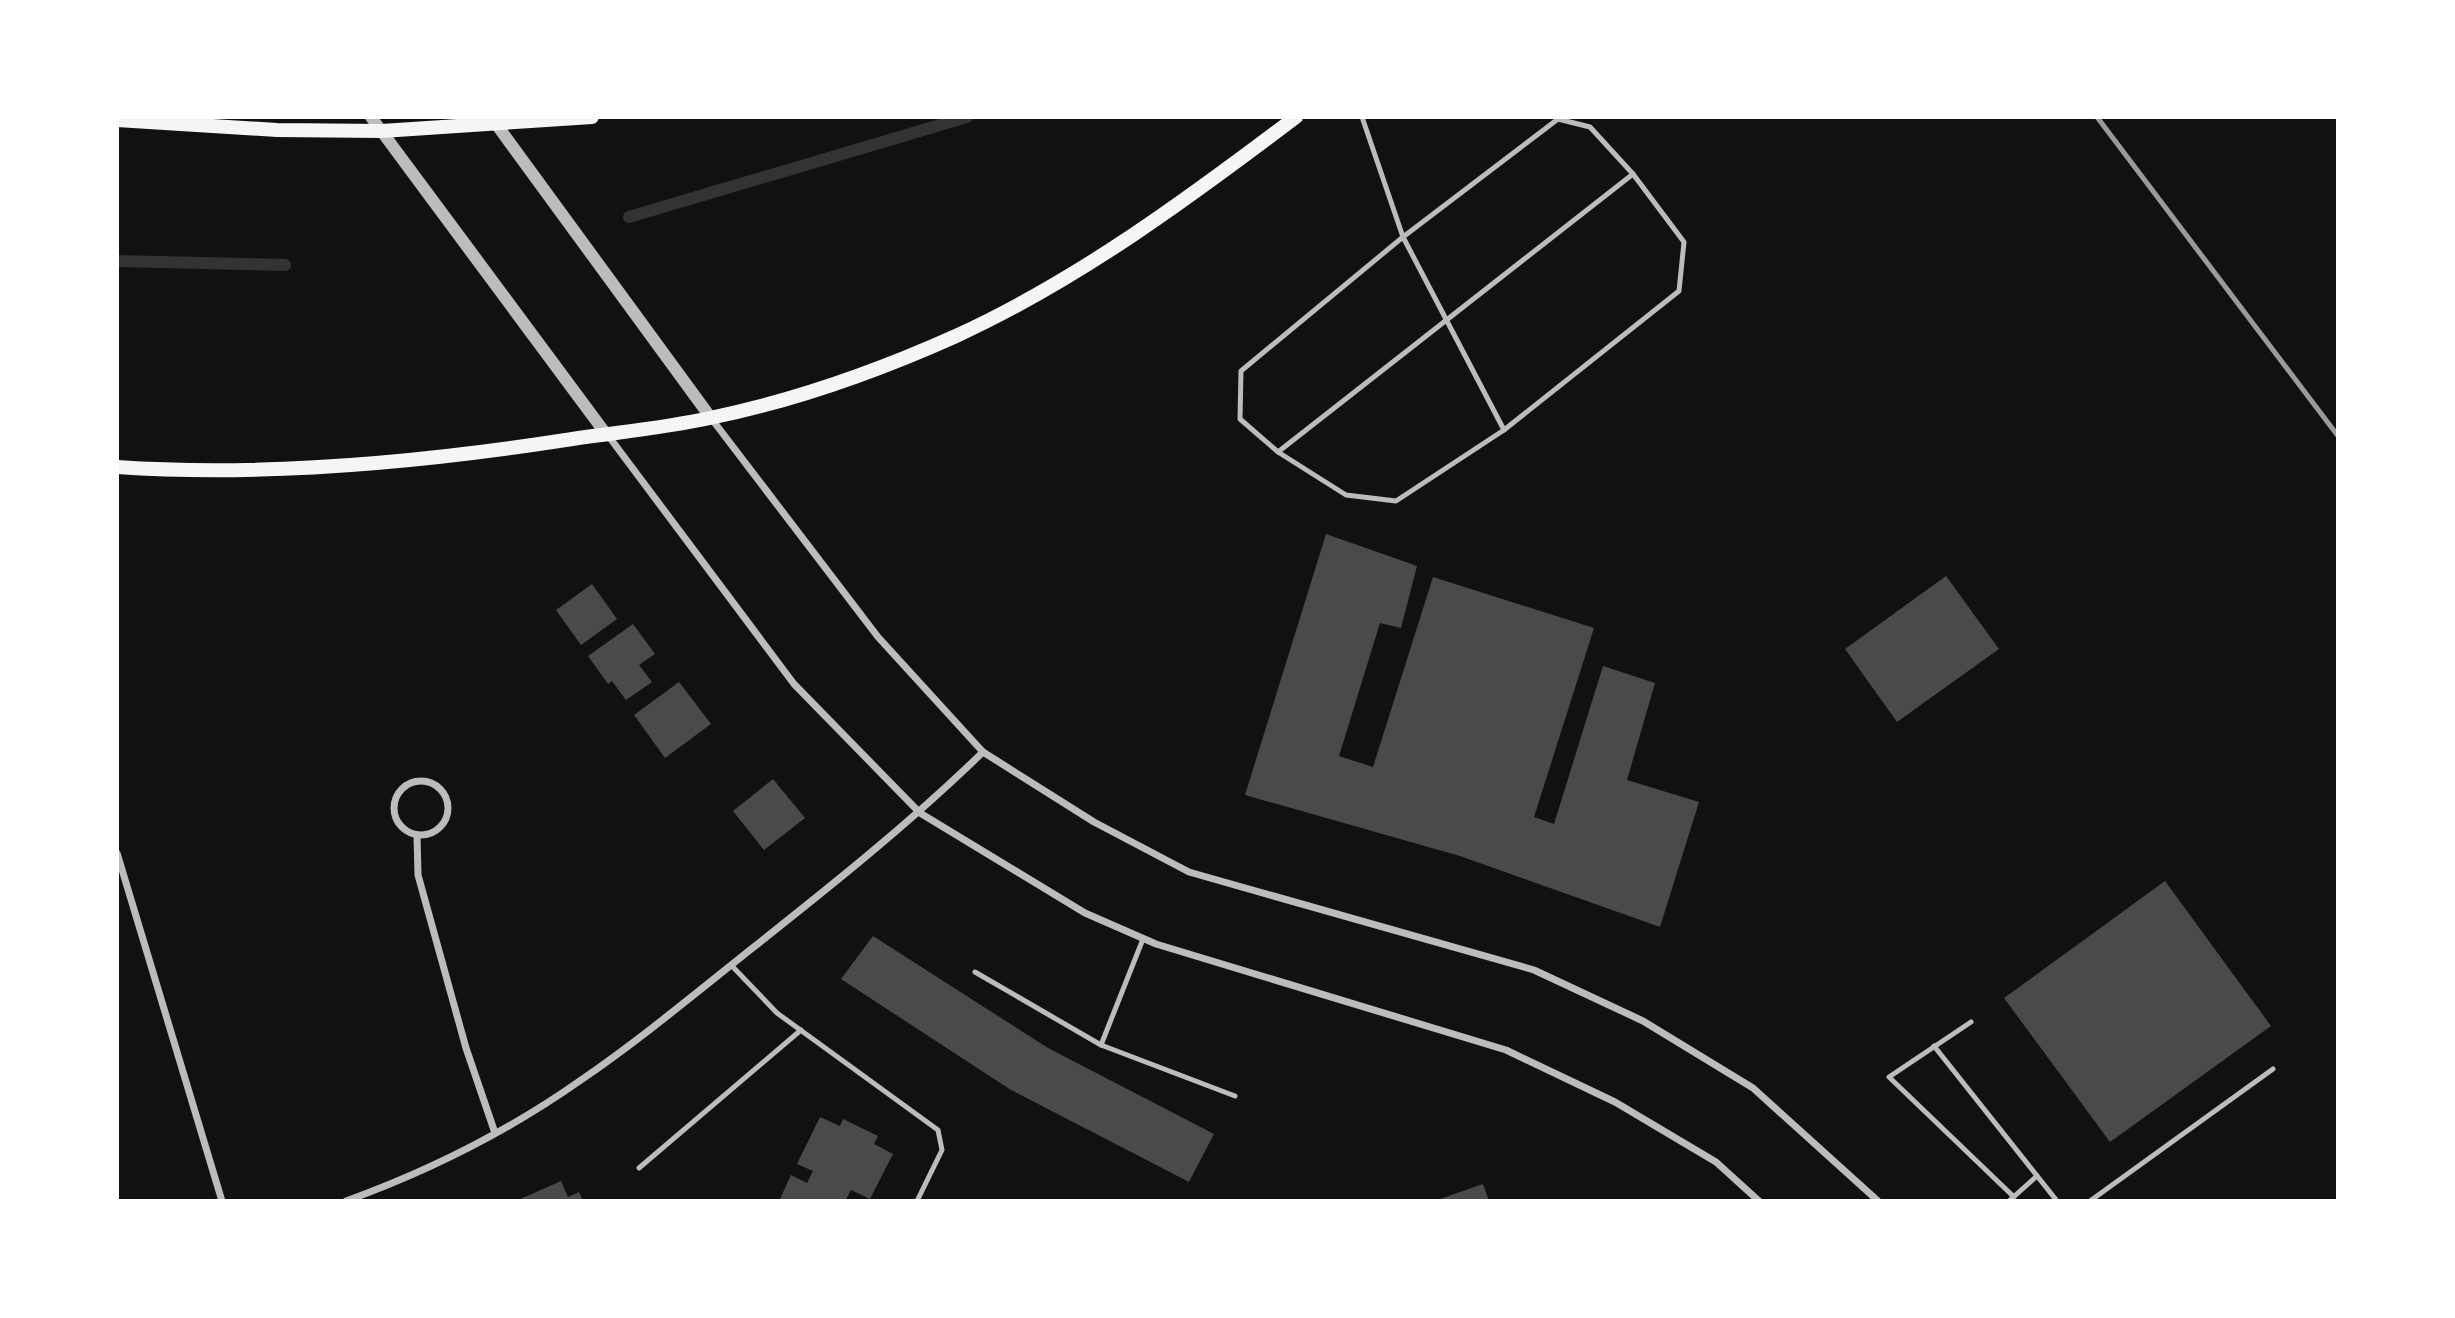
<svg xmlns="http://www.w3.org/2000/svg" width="2455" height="1318" viewBox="0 0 2455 1318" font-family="Figtree,sans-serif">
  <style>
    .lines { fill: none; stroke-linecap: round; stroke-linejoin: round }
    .stream { stroke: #333; stroke-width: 12 }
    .building { fill: #4a4a4a }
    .service { stroke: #bcbcbc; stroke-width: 5 }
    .minor { stroke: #bcbcbc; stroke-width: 7 }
    .tertiary { stroke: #bcbcbc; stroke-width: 12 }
    .secondary { stroke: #f5f5f5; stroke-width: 14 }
    .rail { stroke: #9a9a9a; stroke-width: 5 }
  </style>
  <rect width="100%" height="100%" fill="#111"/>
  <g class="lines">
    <g class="stream">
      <path d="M629 217 967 117"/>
      <path d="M117 261 285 265"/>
    </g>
  </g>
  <g class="building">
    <path d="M1326 534 1417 566 1401 628 1380 623 1339 756 1373 767 1433 577 1594 628 1534 817 1554 824 1603 666 1655 683 1627 780 1699 802 1660 927 1460 856 1245 795Z"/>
    <path d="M1946 576 1999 649 1897 722 1845 649Z"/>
    <path d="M592 584 617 619 581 645 556 610Z"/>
    <path d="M633 624 655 654 639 665 652 682 626 700 612 681 608 684 588 656Z"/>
    <path d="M679 682 711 724 665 758 634 715Z"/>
    <path d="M773 779 805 818 764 850 733 811Z"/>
    <path d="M2165 881 2271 1026 2110 1142 2004 998Z"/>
    <path d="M873 936 1048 1048 1214 1134 1189 1182 1011 1090 841 979Z"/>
    <path d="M820 1117 840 1126 843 1119 878 1136 874 1144 893 1154 870 1199 851 1190 845 1201H779L791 1175 807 1183 813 1171 797 1164Z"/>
    <path d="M561 1181 568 1197 579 1192 583 1201H516Z"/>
    <path d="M1483 1184 1489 1201H1437V1200Z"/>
  </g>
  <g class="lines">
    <g class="service">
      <path d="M1362 117 1403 237 1504 430"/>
      <path d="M1558 119 1590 127 1633 174 1684 242 1679 291 1504 430 1396 501 1346 495 1278 452 1240 419 1241 371 1403 237Z"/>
      <path d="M1278 452 1633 174"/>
      <path d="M731 965 777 1013 938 1130 942 1150 917 1201"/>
      <path d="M975 972 1101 1045 1235 1096"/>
      <path d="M1971 1022 1889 1077 2014 1197"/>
      <path d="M1101 1045 1143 939"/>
      <path d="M1934 1046 2057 1201"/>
      <path d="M639 1168 801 1030"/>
      <path d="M2009 1201 2037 1176"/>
      <path d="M2090 1201 2273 1069"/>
    </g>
    <g class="minor">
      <path d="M711 418 878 637 983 752 1094 822 1189 872 1534 970 1643 1021 1753 1088 1878 1201"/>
      <path d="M607 434 794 684 920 813 1085 913 1156 944 1506 1050 1615 1102 1716 1162 1759 1201"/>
      <circle cx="421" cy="808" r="27"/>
      <path d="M417 835 418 875 466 1048 495 1133"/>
      <path d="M117 853 222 1201"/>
      <path d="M346 1201C429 1171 510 1130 581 1080 638 1041 691 997 745 954 827 889 908 825 983 752"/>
    </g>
    <g class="tertiary">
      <path d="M371 117 606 434"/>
      <path d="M491 117 711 418"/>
    </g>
    <g class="secondary">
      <path d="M117 120 277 130 382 131 592 117"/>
      <path d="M117 467C264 477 415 463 559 441 609 433 660 429 710 418 793 401 878 371 956 336 1078 280 1189 198 1296 117"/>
    </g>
    <path class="rail" d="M2097 117 2338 436"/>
  </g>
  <rect width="2455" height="1318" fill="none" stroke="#ffffff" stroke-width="238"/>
</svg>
